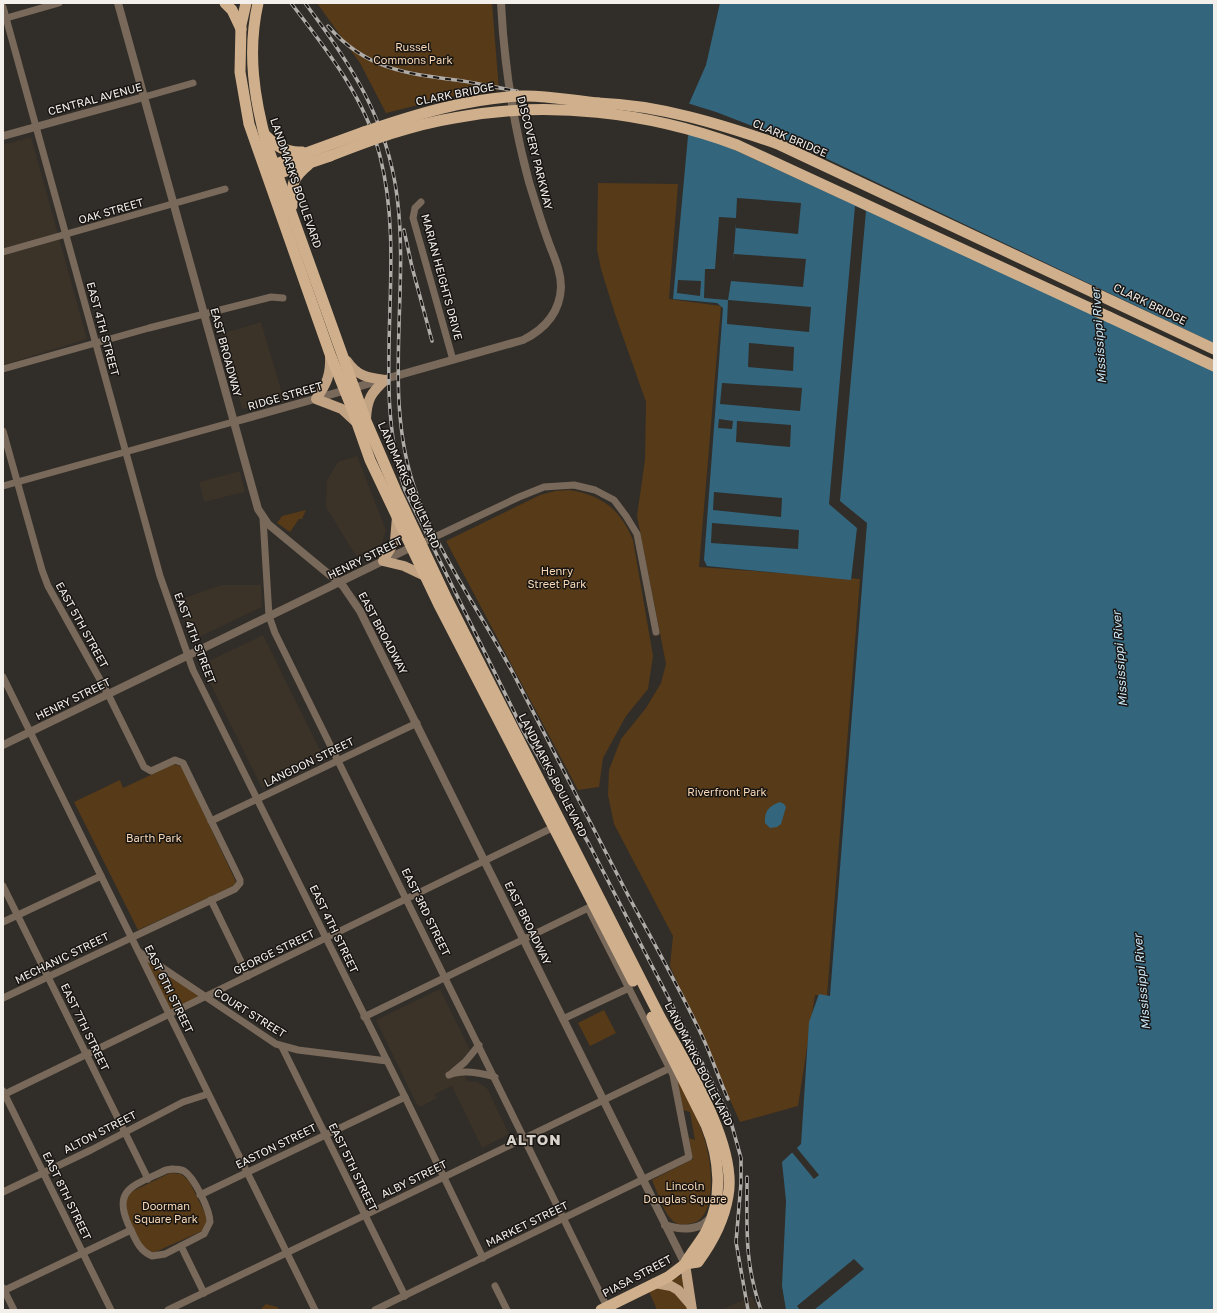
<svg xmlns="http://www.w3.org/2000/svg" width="1217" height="1313" viewBox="0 0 1217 1313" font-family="'Golos Text',sans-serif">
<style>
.built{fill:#3b3228}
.green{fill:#573a17}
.water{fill:#33657c}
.pier{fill:#312d28}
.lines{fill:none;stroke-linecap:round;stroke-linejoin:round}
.minor{stroke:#78695a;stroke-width:7}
.tertiary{stroke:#78695a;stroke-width:8}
.primary{stroke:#c2a484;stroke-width:10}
.trunk{stroke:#d0b08c;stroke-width:11}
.rail-casing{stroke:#b0aca8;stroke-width:3.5}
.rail{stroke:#181513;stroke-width:2;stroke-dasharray:6;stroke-linecap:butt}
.trunk-bridge{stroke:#d0b08c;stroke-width:11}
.labels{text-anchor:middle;stroke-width:3;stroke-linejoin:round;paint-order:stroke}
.park-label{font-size:11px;fill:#f8d8b6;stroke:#181513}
.street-label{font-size:11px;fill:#f3f0ec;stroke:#181513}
.water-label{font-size:12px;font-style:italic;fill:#c9e7f7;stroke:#181513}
.district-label{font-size:15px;font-weight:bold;letter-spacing:1px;fill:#d9d3cc;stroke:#181513}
</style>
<rect width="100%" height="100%" fill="#312d28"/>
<!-- built -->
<g class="built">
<polygon points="31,137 87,339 3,365 3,145"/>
<polygon points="261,322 284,400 242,409 221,334"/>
<polygon points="357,456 386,530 382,544 356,556 326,507 327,480 338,462"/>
<polygon points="240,471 245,492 204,502 199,482"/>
<polygon points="221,585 261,585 262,607 193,640 179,600"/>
<polygon points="263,635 324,758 262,788 201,665"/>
<polygon points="440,989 470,1050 459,1063 467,1081 477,1082 487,1088 509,1134 482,1148 452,1086 435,1094 437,1098 420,1107 416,1103 376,1020"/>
<polygon points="752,1296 758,1310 721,1310"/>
</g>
<!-- green -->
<g class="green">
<polygon points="317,3 492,3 499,90 450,97 386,113 360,63"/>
<polygon points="598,183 678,184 669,299 721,306 699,567 860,579 827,996 815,995 798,1106 740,1122 670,966 673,936 614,824 608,795 609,770 621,739 646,708 661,683 666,664 637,516 645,460 646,402 615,314 601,269 597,249"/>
<path d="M569 490C602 495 620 509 633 540L653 656 648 689 626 716 603 758 599 787 578 790 446 541 540 495 555 491Z"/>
<polygon points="306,510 302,519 299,519 290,532 277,523 282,516"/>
<polygon points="174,764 182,767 236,882 233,886 138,930 74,802 120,780 123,788"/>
<polygon points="141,956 200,997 170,1012"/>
<polygon points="604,1010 616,1033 590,1046 578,1023"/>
<path d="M677 1077C691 1105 707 1134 710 1166 712 1184 713 1224 687 1224 681 1225 678 1225 673 1221 663 1212 658 1193 652 1180L693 1159 689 1138 695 1140 690 1112 683 1110Z"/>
<polygon points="170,1173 181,1174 189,1181 206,1215 207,1221 202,1231 153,1253 142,1246 124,1209 125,1199 131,1192"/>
<polygon points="685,1275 689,1310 657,1310 648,1289 670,1278"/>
<polygon points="266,1304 277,1307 280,1310 260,1310"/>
</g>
<!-- water -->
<g class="water">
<polygon points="720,3 1214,3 1214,1310 786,1310 782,1286 786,1201 782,1162 801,1144 809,1022 819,994 830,996 867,523 840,501 866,211 855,206 829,504 857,528 851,580 707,566 704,560 723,308 717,303 673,299 688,136 698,114 688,106 706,65"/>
<path d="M780 802 784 804 786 807 781 824 777 827 770 828 765 823C764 811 769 806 780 802Z"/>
</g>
<!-- pier -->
<g class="pier">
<polygon points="687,103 716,112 781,137 1214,343 1214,370 689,129 695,114 686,107"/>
<polygon points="737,198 801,203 798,234 736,228 736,223 733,263 734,254 806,259 803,287 731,281 728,300 811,307 809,332 727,324 728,300 704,298 705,269 715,269 719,217 736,218"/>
<polygon points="678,280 701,281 700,296 677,293"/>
<polygon points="749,343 794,347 793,371 748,367"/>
<polygon points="722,383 802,388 800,411 720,404"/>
<polygon points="719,419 733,421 732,429 718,428"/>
<polygon points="737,421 791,425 790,447 736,442"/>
<polygon points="714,492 782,498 781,517 713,510"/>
<polygon points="712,523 799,530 798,549 711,543"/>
<polygon points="796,1147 819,1175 814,1179 791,1151"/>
<polygon points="854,1259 864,1269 814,1310 800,1310 797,1306"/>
</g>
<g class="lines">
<!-- minor -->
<g class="minor">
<polyline points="3,7 160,576 193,670 405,1097 483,1258"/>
<polyline points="3,19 59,3"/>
<polyline points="144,97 193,83"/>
<polyline points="421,202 415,208 413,218 453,360"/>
<polyline points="3,252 225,189"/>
<polyline points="3,369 149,328 271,297 283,298"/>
<polyline points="3,431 42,570 48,586 108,694 144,767 151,771 175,760 183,763 240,880 240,883 235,889 3,998"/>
<polyline points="3,486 233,422"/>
<polyline points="263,518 269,616 275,633 608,1309"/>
<polyline points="420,544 519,497 544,487 574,485 595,490 614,500 626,516 637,534 656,632"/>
<polyline points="3,677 315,1310"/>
<polyline points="211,821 417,723"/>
<polyline points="3,886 148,1179"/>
<polyline points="211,900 248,976"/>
<polyline points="3,922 101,876"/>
<polyline points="139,952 276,1044 298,1050 387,1061"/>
<polyline points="364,1017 588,908 673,1075 689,1157 375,1310"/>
<polyline points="563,1019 629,988"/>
<polyline points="282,1047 405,1296"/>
<polyline points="452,1073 465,1062 479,1045"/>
<path d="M449 1075C463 1069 481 1073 495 1077"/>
<polyline points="3,1091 111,1310"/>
<polyline points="3,1095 554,827"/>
<path d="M172 1169C176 1169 180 1169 184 1171 194 1177 210 1210 210 1222L204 1234 165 1254 152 1256C140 1251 136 1241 131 1230 110 1189 133 1186 166 1170Z"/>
<polyline points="3,1192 91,1150 183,1102 208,1094"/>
<polyline points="200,1195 405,1097"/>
<polyline points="181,1246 204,1293"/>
<polyline points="495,1286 507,1310"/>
<polyline points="3,1288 14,1310"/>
<polyline points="3,1291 131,1230"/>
<polyline points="168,1310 670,1068"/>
</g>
<!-- tertiary -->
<g class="tertiary">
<polyline points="118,3 258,509 268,524 343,586 360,611 685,1264"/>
<polyline points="3,136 144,97"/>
<path d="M233 422 523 340C545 329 560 312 561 287 561 272 555 259 550 246 542 225 536 204 529 182 513 123 504 64 501 3"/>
<polyline points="3,745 416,545"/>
<path d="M665 1225C680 1230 702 1232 712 1215"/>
</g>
<!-- primary -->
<g class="primary">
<path d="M330 355C331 374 327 384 316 399L342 409 357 423"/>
<path d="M347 361C357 376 368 378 385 380"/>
<path d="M366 419C367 399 371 393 385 380"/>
<polyline points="397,517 395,541 383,561 404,566 425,576"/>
<polyline points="685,1264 692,1310"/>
<polyline points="655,1283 671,1286 678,1290 691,1305"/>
</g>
<!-- trunk -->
<g class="trunk">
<polyline points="225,3 232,10 241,29"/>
<polyline points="246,3 241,25 240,72 249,124 330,354 351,406 370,460 438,603 633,981"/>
<path d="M258 3C247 52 254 98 267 145L366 421 396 491 447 599 660 1017C685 1062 738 1145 728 1196 724 1221 712 1243 698 1262L685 1264 668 1277 601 1310"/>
<path d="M598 103C659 105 720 124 778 144L1214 349"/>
<path d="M265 135C276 146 286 153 302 152"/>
<polyline points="268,167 364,132"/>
<polyline points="271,176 330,156"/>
<path d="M292 206C292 185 291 179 308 165"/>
<polyline points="1109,317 1214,366"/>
<path d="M652 1017 706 1125C720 1159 723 1197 707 1230 701 1242 691 1252 685 1264"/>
</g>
<!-- rail casing -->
<g class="rail-casing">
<g id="rail">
<path d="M291 3C327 50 365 98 380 156 408 266 369 383 405 490L523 730 589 844 729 1115 741 1158V1183L736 1242 748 1310"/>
<path d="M305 3C351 64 387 119 397 196 410 295 381 399 417 495 440 557 483 616 514 675 553 749 591 825 630 899 655 945 681 991 703 1038 712 1058 719 1079 728 1099"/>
<path d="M328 26C366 70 408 74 463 81 481 84 499 88 517 91"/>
<polyline points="404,230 412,267 432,341"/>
<path d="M747 1177C747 1226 744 1262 761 1310"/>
</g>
</g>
<!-- rail -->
<use href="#rail" class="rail"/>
<!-- trunk-bridge -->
<g class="trunk-bridge">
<path d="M364 132C414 115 468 98 522 96 547 95 573 101 598 103"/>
<path d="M330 156C371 140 411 125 454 118 548 100 648 112 737 145L1109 317"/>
</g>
</g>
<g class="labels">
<!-- park labels -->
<g class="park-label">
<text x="413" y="51">Russel<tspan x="413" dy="13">Commons Park</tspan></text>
<text x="557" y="575">Henry<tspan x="557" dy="13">Street Park</tspan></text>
<text x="727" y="796">Riverfront Park</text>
<text x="154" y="842">Barth Park</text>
<text x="685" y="1190">Lincoln<tspan x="685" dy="13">Douglas Square</tspan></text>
<text x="166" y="1210">Doorman<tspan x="166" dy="13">Square Park</tspan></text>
</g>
<!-- street labels -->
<g class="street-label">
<text transform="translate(455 94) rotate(-11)" y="4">CLARK BRIDGE</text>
<text transform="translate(95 99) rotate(-15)" y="4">CENTRAL AVENUE</text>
<text transform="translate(790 138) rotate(23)" y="4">CLARK BRIDGE</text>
<text transform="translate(535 153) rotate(76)" y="4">DISCOVERY PARKWAY</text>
<text transform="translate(296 183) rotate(71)" y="4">LANDMARKS BOULEVARD</text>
<text transform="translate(111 211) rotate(-16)" y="4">OAK STREET</text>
<text transform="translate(442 277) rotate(75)" y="4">MARIAN HEIGHTS DRIVE</text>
<text transform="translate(1150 304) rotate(26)" y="4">CLARK BRIDGE</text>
<text transform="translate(103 329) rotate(75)" y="4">EAST 4TH STREET</text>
<text transform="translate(226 352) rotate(75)" y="4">EAST BROADWAY</text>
<text transform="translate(285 396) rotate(-16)" y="4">RIDGE STREET</text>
<text transform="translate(409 485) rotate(66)" y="4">LANDMARKS BOULEVARD</text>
<text transform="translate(365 558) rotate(-26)" y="4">HENRY STREET</text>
<text transform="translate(82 625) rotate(61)" y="4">EAST 5TH STREET</text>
<text transform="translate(383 633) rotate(62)" y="4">EAST BROADWAY</text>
<text transform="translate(195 638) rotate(69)" y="4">EAST 4TH STREET</text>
<text transform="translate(73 699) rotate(-26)" y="4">HENRY STREET</text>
<text transform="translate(309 762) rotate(-26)" y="4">LANGDON STREET</text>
<text transform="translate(553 775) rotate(63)" y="4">LANDMARKS BOULEVARD</text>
<text transform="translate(426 912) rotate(64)" y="4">EAST 3RD STREET</text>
<text transform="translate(528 923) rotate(64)" y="4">EAST BROADWAY</text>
<text transform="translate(334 929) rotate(64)" y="4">EAST 4TH STREET</text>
<text transform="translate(274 952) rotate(-26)" y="4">GEORGE STREET</text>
<text transform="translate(62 958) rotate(-26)" y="4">MECHANIC STREET</text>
<text transform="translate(169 989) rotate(64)" y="4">EAST 6TH STREET</text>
<text transform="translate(250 1013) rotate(32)" y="4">COURT STREET</text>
<text transform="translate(85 1027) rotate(64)" y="4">EAST 7TH STREET</text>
<text transform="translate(699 1064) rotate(63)" y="4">LANDMARKS BOULEVARD</text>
<text transform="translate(100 1132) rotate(-27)" y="4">ALTON STREET</text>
<text transform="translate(276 1146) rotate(-26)" y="4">EASTON STREET</text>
<text transform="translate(353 1167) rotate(64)" y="4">EAST 5TH STREET</text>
<text transform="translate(414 1179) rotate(-26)" y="4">ALBY STREET</text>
<text transform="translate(67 1196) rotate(64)" y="4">EAST 8TH STREET</text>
<text transform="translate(527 1224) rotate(-26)" y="4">MARKET STREET</text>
<text transform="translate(637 1276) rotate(-28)" y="4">PIASA STREET</text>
</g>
<!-- water labels -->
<g class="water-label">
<text transform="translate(1099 336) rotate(-94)" y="4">Mississippi River</text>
<text transform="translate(1120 659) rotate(-94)" y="4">Mississippi River</text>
<text transform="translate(1142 982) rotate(-95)" y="4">Mississippi River</text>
</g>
<!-- district labels -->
<g class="district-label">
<text x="534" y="1145">ALTON</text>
</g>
</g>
<!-- border -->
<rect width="1217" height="1313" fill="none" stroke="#f3f0ec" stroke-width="8"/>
</svg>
